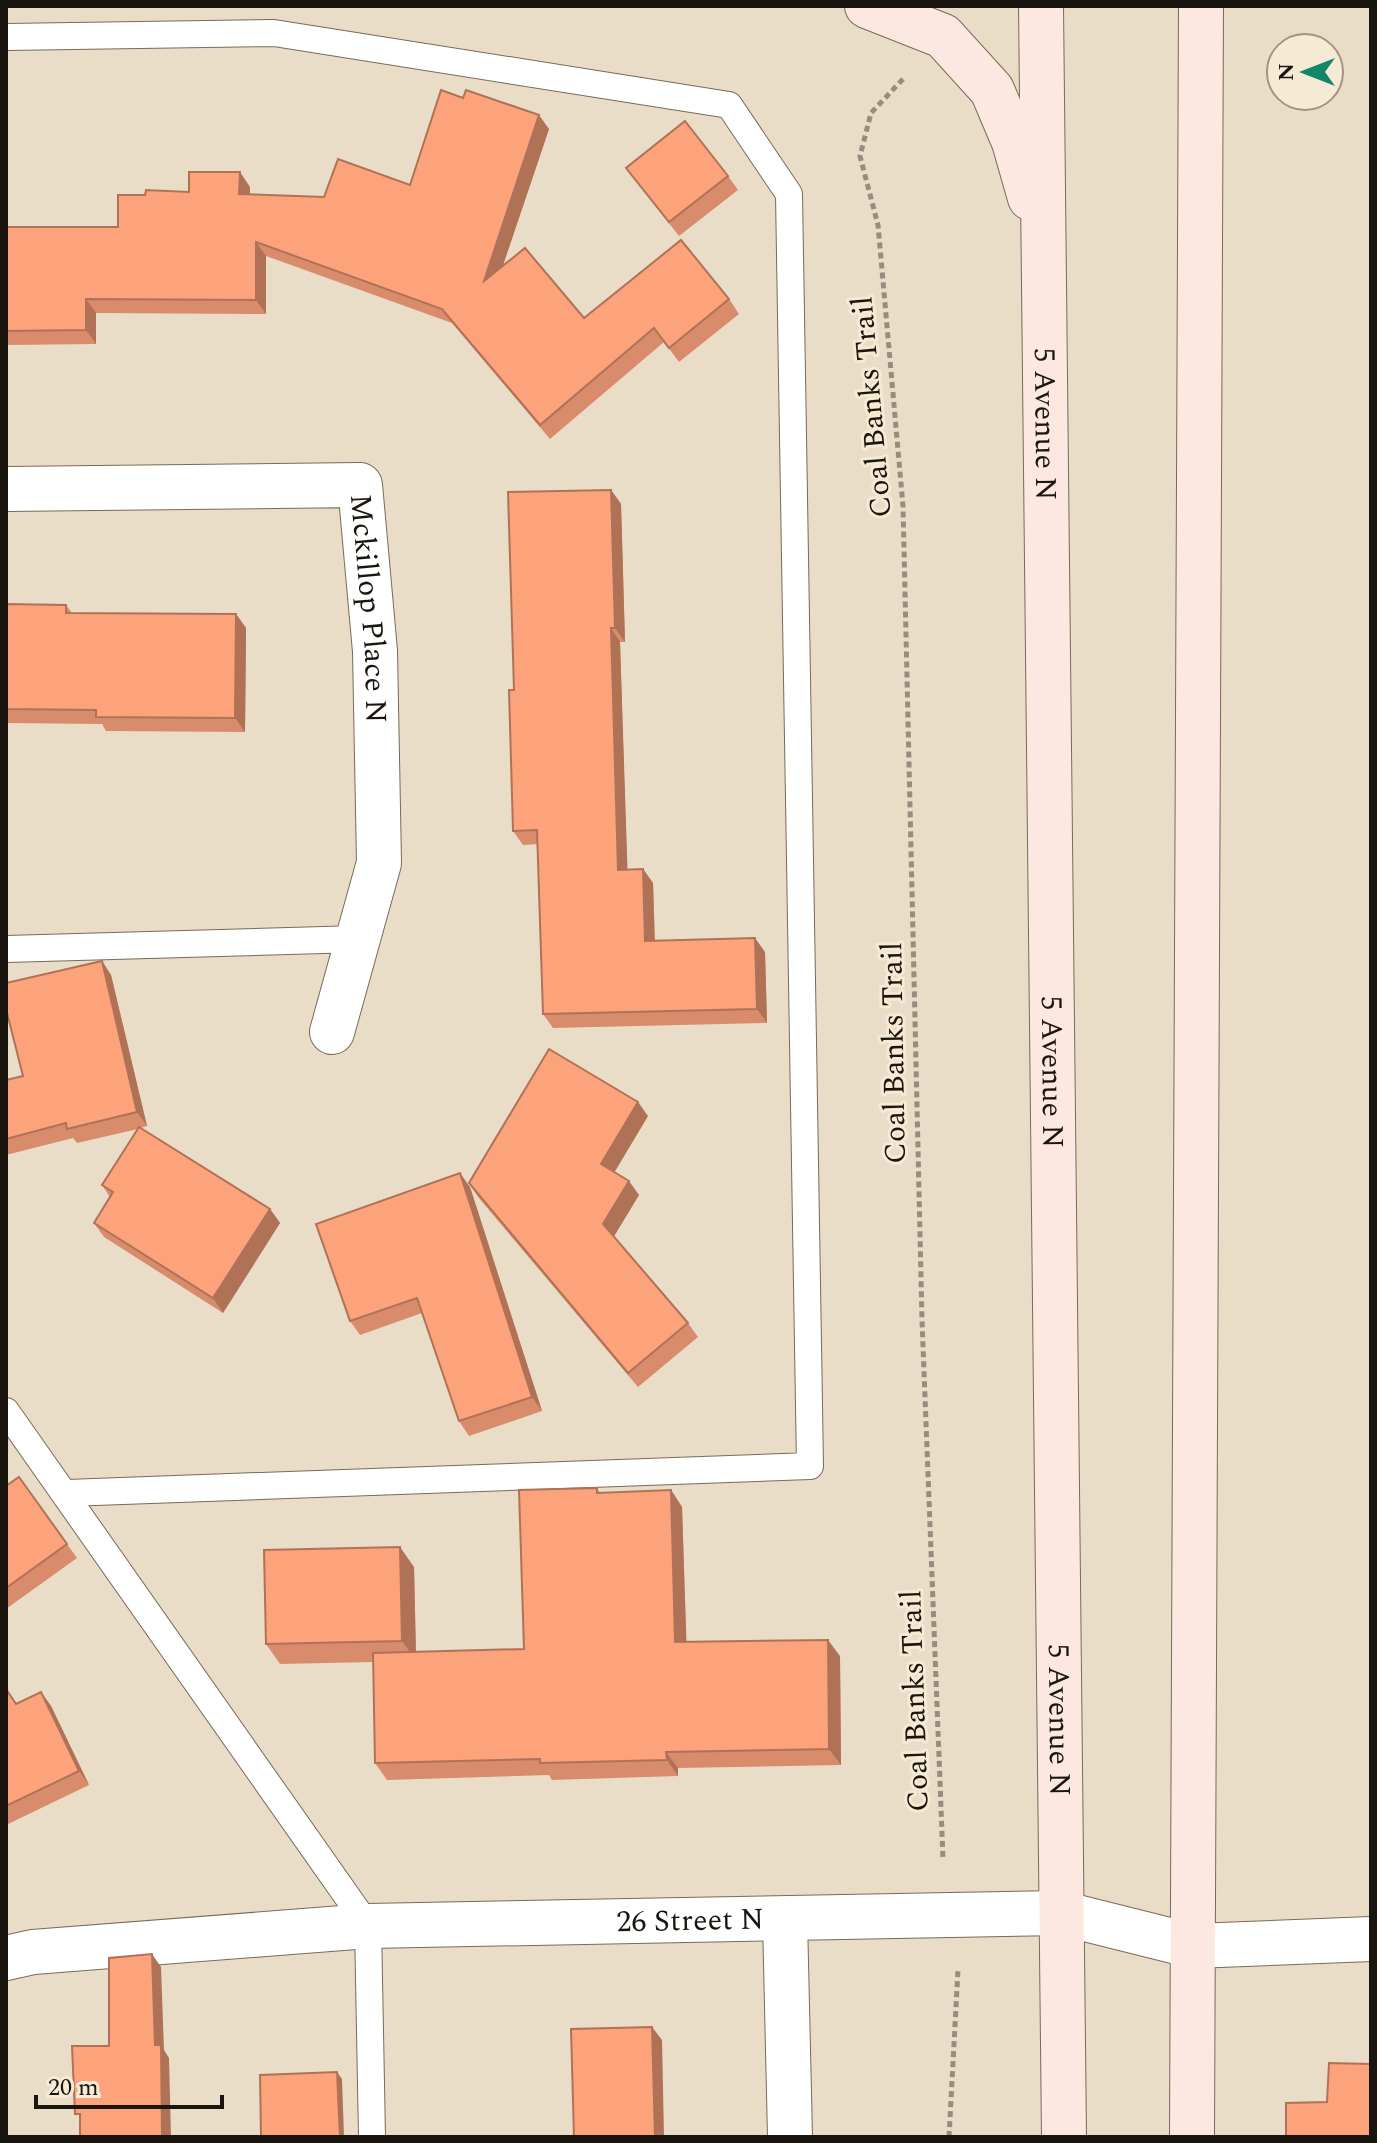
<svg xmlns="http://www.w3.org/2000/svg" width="1377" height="2143" viewBox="0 0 1377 2143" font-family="Spectral,serif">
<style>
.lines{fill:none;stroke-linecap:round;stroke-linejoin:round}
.service-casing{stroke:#776b59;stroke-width:28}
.minor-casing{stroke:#776b59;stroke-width:46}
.secondary-casing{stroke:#776b59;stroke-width:46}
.path{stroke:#978d7e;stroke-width:5;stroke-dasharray:6 4;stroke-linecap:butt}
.service{stroke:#fff;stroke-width:26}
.minor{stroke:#fff;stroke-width:44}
.secondary{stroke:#fce7e1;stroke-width:44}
.wall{fill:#d98c6b}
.shaded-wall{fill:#b07257}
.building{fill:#fca37c;stroke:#b07257;stroke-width:2}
.labels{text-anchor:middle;stroke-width:6;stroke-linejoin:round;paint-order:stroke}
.street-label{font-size:30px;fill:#1a160f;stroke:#f7ead5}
</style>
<rect width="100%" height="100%" fill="#eaddc8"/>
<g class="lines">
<!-- service casing -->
<g class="service-casing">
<g id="service">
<polyline points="6,37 274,33 729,105 789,194 810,1466 67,1493"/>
<polyline points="6,949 358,939"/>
<polyline points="6,1411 368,1926 372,2137"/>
</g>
</g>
<!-- minor casing -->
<g class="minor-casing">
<g id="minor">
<path id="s1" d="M6 489 360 485 375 651 379 863 332 1032"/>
<polyline points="785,1919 790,2137"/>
<path id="s2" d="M6 1958 33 1952 368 1926 1061 1913 1193 1946 1371 1939"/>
</g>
</g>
<!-- secondary casing -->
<g class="secondary-casing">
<g id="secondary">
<polyline points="867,6 943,36 992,90 1014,142 1030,198"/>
<path id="s3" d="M1041 6 1064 2137"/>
<polyline points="1192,2137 1201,6"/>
</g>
</g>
<!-- path -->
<g class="path">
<polyline points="903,79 871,113 860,156 878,225 903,506 922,1320 943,1859"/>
<polyline points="949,2137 958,1970"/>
</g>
<!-- service -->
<use href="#service" class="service"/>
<!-- minor -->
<use href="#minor" class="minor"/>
<!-- secondary -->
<use href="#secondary" class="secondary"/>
</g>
<!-- wall -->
<g class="wall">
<polygon points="549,129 503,265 584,318 729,299 739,314 679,362 664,342 550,439 452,323 266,256 266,314 96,313 96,344 6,345 6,227 118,227 145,195 250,187 250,194 324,197 410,185"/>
<polygon points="626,168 728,176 738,190 679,236"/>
<polygon points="611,490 621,504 625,642 620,642 627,869 643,869 653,883 655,941 765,952 767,1023 553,1028 543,1014 538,844 523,845 513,831 514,690"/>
<polygon points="6,604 66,605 72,613 236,614 246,628 245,732 106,731 102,724 6,723"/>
<polygon points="102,961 111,975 147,1126 141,1128 270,1209 280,1223 223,1313 104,1237 94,1223 110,1197 102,1185 138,1129 77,1143 73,1138 6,1155 6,1080 23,1076"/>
<polygon points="648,1116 614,1172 639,1195 614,1236 688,1323 698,1337 638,1387 478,1197 469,1183"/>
<polygon points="470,1187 542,1411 469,1436 459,1421 422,1313 360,1335 350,1321"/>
<polygon points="19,1477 77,1558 6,1609 6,1486"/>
<polygon points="597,1488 600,1493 671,1490 682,1507 686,1642 840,1656 841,1765 678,1768 678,1776 552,1780 549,1775 387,1780 375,1763 373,1662 280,1664 266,1644 414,1567 416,1652 524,1649"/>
<polygon points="6,1689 17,1704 41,1692 51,1706 89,1785 6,1825"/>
</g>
<!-- shaded-wall -->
<g class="shaded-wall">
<polygon points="539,115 549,129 493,295 484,281"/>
<polygon points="240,172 250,187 249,208 239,194"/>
<polygon points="256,242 266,256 266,314 256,300"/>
<polygon points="86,299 96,313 96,344 86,330"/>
<polygon points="611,490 621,504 625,642 615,628"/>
<polygon points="236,614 246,628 245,732 235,718"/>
<polygon points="611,628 620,642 628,884 618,870"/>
<polygon points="643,869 653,883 655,955 645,941"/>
<polygon points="755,938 765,952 767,1023 757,1009"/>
<polygon points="102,961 111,975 147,1126 137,1112"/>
<polygon points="638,1102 648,1116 611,1178 601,1164"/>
<polygon points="460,1173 470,1187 542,1411 532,1397"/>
<polygon points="629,1181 639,1195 613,1238 603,1224"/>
<polygon points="270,1209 280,1223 223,1313 213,1298"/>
<polygon points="671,1490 682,1507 687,1658 675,1642"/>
<polygon points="400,1547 414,1567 416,1660 402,1641"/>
<polygon points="828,1640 840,1656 841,1765 829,1749"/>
<polygon points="41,1692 51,1706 89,1785 79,1771"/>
<polygon points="666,1752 678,1768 678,1776 667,1760"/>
<polygon points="152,1954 161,1967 164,2050 169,2058 171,2137 162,2137 155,2045"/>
<polygon points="652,2027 662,2040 664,2137 655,2137"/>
<polygon points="337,2072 342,2079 344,2137 340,2137"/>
</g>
<!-- building -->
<g class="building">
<polygon points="441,90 463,98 466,90 539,115 484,281 525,248 584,318 681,240 729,299 669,348 654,328 540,425 442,309 256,242 256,300 86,299 86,330 6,331 6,227 118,227 118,195 145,195 146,190 189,192 189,172 240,172 239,194 324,197 338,159 410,185"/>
<polygon points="685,121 728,176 669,222 626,168"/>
<polygon points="611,490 615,628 611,628 618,870 643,869 645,941 755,938 757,1009 543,1014 537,830 513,831 509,690 514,690 508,492"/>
<polygon points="6,604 66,605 66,613 236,614 235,718 96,717 96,710 6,709"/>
<polygon points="102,961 137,1112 67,1129 66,1123 6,1139 6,1080 23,1076 6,1009 6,983"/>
<polygon points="549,1049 638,1102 601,1164 629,1181 603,1224 688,1323 628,1373 469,1183"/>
<polygon points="139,1127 270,1209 213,1298 94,1223 113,1192 102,1185"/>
<polygon points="460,1173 532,1397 459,1421 417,1298 350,1321 316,1224"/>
<polygon points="19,1477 67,1544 6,1588 6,1486"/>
<polygon points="597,1488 597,1493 671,1490 675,1642 828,1640 829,1749 666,1752 667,1760 540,1763 540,1759 375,1763 373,1653 524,1649 519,1490"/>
<polygon points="400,1547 402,1641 266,1644 264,1550"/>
<polygon points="6,1689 16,1704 41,1692 79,1771 6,1806"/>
<polygon points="152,1954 155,2045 161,2045 162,2137 80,2137 80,2114 75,2114 72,2046 109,2046 109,1958"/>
<polygon points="652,2027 655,2137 574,2137 571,2029"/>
<polygon points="1329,2063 1371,2064 1371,2137 1286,2137 1286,2103 1327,2102"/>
<polygon points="337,2072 340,2137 261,2137 260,2075"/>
</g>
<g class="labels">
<!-- street labels -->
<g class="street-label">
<text transform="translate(871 407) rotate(-95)" y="10">Coal Banks Trail</text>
<text dy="10" stroke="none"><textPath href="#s3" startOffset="418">5 Avenue N</textPath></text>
<text dy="10" stroke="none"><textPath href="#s1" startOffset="478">Mckillop Place N</textPath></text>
<text transform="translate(893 1053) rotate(-91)" y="10">Coal Banks Trail</text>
<text dy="10" stroke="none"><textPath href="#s3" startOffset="1066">5 Avenue N</textPath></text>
<text transform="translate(914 1701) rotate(-92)" y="10">Coal Banks Trail</text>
<text dy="10" stroke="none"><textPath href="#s3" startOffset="1714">5 Avenue N</textPath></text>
<text dy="10" stroke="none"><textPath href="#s2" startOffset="686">26 Street N</textPath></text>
</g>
</g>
<!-- border -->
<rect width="1377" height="2143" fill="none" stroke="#1a160f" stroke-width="16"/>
<!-- north arrow -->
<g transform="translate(1305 72) rotate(270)"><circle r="38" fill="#f7ead5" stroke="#9f9586" stroke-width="2"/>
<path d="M0-6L14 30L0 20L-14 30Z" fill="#118767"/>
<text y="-12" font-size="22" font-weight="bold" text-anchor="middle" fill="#1a160f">N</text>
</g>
<!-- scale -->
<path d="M36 2095v12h186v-12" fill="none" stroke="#1a160f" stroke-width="4"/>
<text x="48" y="2095" font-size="24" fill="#1a160f" stroke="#f7ead5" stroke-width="6" paint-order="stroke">20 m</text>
</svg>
